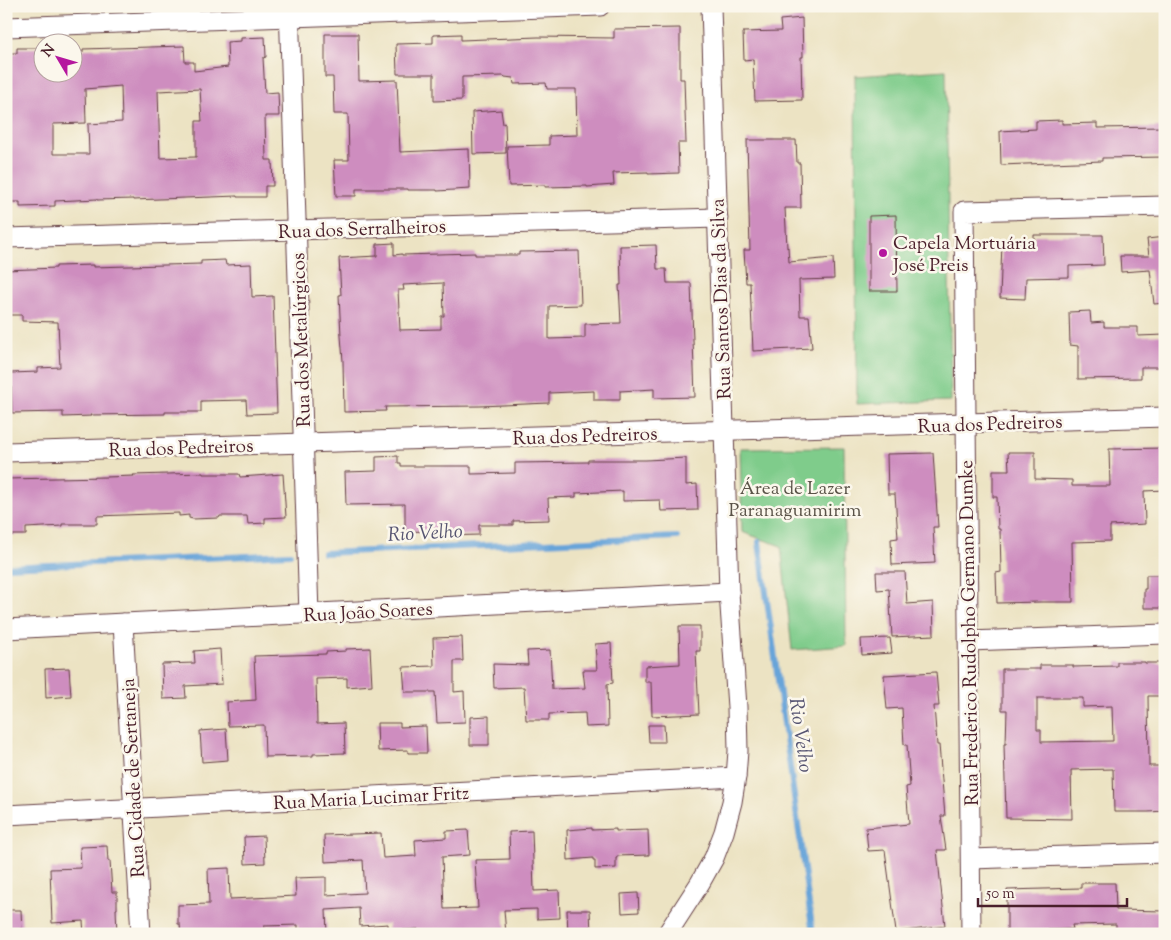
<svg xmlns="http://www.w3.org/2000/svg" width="1171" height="940" viewBox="0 0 1171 940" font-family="'Sorts Mill Goudy',serif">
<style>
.green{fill:#7fcc8b;stroke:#64765b}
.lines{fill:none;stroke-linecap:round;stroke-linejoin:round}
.stream{stroke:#68a4d9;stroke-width:6}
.building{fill:#ce8dbf;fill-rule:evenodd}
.street-casing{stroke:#623c42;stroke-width:21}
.street{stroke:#fff;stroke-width:19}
.poi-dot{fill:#b5179e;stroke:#fbf7ec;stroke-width:2}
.labels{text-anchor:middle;stroke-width:5;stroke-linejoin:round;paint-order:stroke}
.street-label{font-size:19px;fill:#4a1f2b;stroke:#fbf7ec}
.poi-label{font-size:19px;fill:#4a1f2b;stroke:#fbf7ec;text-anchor:start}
.park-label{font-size:19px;fill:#5a5348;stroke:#fbf7ec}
.water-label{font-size:20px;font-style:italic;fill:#565471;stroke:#fbf7ec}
</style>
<rect width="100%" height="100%" fill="#fbf7ec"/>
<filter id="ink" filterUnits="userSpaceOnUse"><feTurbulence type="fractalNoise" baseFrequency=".02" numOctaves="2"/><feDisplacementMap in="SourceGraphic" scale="10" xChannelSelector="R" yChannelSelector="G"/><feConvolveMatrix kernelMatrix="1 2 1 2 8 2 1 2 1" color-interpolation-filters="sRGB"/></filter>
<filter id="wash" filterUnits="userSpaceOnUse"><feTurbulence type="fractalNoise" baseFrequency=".0096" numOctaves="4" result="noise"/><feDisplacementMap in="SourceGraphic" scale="20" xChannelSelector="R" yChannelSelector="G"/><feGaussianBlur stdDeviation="1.12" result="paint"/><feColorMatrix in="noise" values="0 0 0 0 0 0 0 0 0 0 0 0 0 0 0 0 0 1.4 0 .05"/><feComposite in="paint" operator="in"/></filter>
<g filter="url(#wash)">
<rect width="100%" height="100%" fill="#ece3c3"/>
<!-- green -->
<g class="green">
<polygon points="946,70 951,401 857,404 855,76"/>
<polygon points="844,447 846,646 792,650 781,546 742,532 740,448"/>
</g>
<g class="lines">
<!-- stream -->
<g class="stream">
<polyline points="759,542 813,934"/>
<polyline points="324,553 677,537"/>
<polyline points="6,567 290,554"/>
</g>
</g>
<g id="blocks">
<!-- building -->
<g class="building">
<polygon points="802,18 803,57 801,57 802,100 755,101 753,59 744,60 743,32 781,31 780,20"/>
<polygon points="680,28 680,79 684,79 686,143 678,143 679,173 648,174 648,172 613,173 614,185 587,187 587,186 545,187 545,185 509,186 507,146 549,145 549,136 577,135 576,89 547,89 546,83 514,84 513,78 505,77 504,76 462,77 462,100 434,101 434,74 397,74 396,44 433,43 433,35 461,34 461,40 538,37 614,38 614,29"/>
<polygon points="325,34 358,34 359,81 397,80 400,152 469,149 470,189 437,191 437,190 408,190 408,189 356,189 356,196 336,196 334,160 349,160 348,114 334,114 333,77 325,77"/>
<path d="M265 37 266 57 263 58 265 93 278 92 279 116H265L266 160H272L273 186H265V197H237V196L133 200V199L97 200V199L55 201V206L20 207V202H6V53H17V48H42V72H72V53L83 52V49L184 46 185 62H194V71L228 67 227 42 241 41V38ZM121 86 122 122 88 124 89 154H53V124L86 123 85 89ZM200 89 202 121H196V157L160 158 158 91Z"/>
<polygon points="501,110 503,124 505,123 506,153 473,154 472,112"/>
<polygon points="1062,120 1062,124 1097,123 1097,128 1165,127 1165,157 1102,158 1102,161 1001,165 1000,131 1036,129 1036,121"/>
<polygon points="747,140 796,140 797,163 800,163 801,208 785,208 787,248 788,247 789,262 833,258 834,279 799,280 800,316 809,316 812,348 753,351 750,283 746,283 744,250 750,250"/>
<polygon points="896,215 897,291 869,291 869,216"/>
<polygon points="1034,235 1103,235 1104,265 1069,266 1069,277 1026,278 1025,299 1000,298 1002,242 1034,242"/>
<polygon points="1165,237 1165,303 1154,304 1150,270 1121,272 1120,256 1149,256 1147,239"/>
<path d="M394 243V255L402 254V255L475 253V255H519V252L579 251 581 305 549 306V339L585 338V324L621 323 619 285H621L620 246 656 245 657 269H666L667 283H691L695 397 654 398V389L620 391V400H594V391L549 393V403L480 406 385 407 386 411 344 412 343 361 341 336 339 295H341L339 258 377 256V244ZM443 283 444 316H441V329L400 330 398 290H404L403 285Z"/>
<polygon points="225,260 226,265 251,264 252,297 273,296 277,413 247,414 246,400 201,401 201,412 165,412 165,414 90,415 91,416 63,417 63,412 12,413 11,373 38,372 38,368 60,367 58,322 22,321 22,315 6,315 6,270 56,268 56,266 93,265 93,267 201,264 201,261"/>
<polygon points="1090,311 1091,323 1104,322 1104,327 1138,327 1138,336 1165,335 1165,367 1141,367 1141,378 1078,379 1078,346 1070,345 1069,312"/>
<polygon points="1165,448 1165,490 1144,491 1145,524 1110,526 1110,541 1072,542 1073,602 1040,602 997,603 996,573 1001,572 1000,529 998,529 997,497 993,497 993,470 1009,470 1008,452 1035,452 1035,479 1072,480 1072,486 1110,486 1109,449"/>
<polygon points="933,453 938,527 933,527 935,563 892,565 891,539 898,538 895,494 888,494 887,454"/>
<polygon points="398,456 398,463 401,463 401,466 471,466 471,474 515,473 515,463 588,462 588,460 646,460 686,458 686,485 697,484 698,510 661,511 660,500 623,501 623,491 576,493 576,497 548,498 549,520 513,521 513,525 479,525 479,535 443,536 443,532 405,531 405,504 346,505 345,472 376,471 376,457"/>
<polygon points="203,473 203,474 239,474 240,477 283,474 286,517 265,518 265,523 248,524 247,516 220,516 219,518 193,519 189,518 189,515 179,516 179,513 97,516 97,524 62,524 62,526 26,528 26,535 6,535 6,479 106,477 134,476 133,475"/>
<polygon points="876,572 905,572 907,604 933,602 934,635 892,637 889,589 877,590"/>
<polygon points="1146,575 1165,575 1165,608 1144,608 1144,589 1146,589"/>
<polygon points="679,626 700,626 700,651 696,651 699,714 652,716 651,682 645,682 645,666 680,664"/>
<polygon points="462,637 463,661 454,661 454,692 464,691 465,722 437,723 435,692 405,692 403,667 434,666 433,638"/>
<polygon points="890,638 892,653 862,655 861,639"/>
<polygon points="611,643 613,683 607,684 608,726 586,727 585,713 549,714 549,720 526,720 524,687 494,688 493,664 528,665 527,651 550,650 552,689 585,688 583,670 597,670 595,644"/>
<polygon points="370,648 372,685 347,687 347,678 316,679 317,724 344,723 345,753 313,754 313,756 265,757 264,725 228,726 227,702 256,700 254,656 326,654 326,652 346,651 346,649"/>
<polygon points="220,649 222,684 185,686 186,698 163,699 162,664 195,663 194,651"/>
<path d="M1117 662H1145V663H1165V696H1148L1149 766H1165V811L1148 812H1114L1113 769 1071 770 1072 819 1006 818 1004 744H1006L1007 710H1002V669H1040V665H1073V667L1117 666ZM1037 698H1083V707L1112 706 1113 741 1041 742V730H1037Z"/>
<polygon points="69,668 71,696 46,698 45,669"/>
<polygon points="936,672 939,706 934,706 937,745 939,745 945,816 941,816 946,850 937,850 945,926 896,932 885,850 868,851 866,828 909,824 906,787 910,786 907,745 904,745 902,708 887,709 884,675"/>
<polygon points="489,716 489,745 470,745 470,717"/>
<polygon points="377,723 400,723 400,727 426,726 427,753 408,753 408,750 378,751"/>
<polygon points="648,725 664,725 665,742 649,742"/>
<polygon points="226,729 228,760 202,762 200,731"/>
<polygon points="592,828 592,830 616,829 616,831 648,830 649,855 617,856 617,858 616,858 616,868 595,869 595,860 593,860 593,858 568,860 567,830"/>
<polygon points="468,830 470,855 442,857 444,909 478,908 475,860 510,859 509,832 532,831 534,891 559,890 560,918 537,919 537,909 504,910 506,934 418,934 418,929 388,931 388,924 360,926 359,908 326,910 327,934 298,934 298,925 264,926 265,934 181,934 180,924 178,924 178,905 209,904 208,869 229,868 230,899 296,896 295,878 326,877 326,895 365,893 363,860 325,862 324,835 381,833 383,858 416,856 415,840 446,838 446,831"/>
<polygon points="264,836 265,863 245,864 244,837"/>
<polygon points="107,846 108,861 110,861 112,892 117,892 117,909 116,909 117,934 84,934 83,921 52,923 50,869 81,868 80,847"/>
<polygon points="1081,883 1115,883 1116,910 1165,911 1165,927 1163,927 1163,934 1116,934 1116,924 1072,925 1073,929 1043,930 1043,934 1007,934 1007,890 1081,888"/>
<polygon points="638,893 639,912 622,913 621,894"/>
<polygon points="6,910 21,910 22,934 6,934"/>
<polygon points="567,910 590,910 591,934 568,934"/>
</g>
</g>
</g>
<g filter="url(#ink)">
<use href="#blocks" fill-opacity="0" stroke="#623c42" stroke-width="1"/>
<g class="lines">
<!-- street casing -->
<g class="street-casing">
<g id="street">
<polyline points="289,6 309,614"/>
<polyline points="6,27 600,6"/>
<polyline points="6,238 718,218"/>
<polyline points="6,452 1165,417"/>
<polyline points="123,623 141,934"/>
<polyline points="6,629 729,592"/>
<polyline points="969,641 1165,634"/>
<polyline points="6,815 736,777"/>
<polyline points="971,859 1165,853"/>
<polyline points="667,934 700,883 714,858 724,832 732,802 736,777 738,751 737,707 729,592 711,6"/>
<polyline points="971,934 964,211 1165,206"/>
</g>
</g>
<!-- street -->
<use href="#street" class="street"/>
</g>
</g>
<!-- markers -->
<circle class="poi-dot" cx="883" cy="253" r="5"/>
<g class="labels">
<!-- street labels -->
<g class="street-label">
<text transform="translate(362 228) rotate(-2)" y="7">Rua dos Serralheiros</text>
<text transform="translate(720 299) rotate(-92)" y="7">Rua Santos Dias da Silva</text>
<text transform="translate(300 340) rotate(-92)" y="7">Rua dos Metalúrgicos</text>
<text transform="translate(990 423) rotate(-2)" y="7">Rua dos Pedreiros</text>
<text transform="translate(585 435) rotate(-2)" y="7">Rua dos Pedreiros</text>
<text transform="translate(181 447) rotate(-2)" y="7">Rua dos Pedreiros</text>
<text transform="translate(368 611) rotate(-3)" y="7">Rua João Soares</text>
<text transform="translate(968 633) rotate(-91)" y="7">Rua Frederico Rudolpho Germano Dumke</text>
<text transform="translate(132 778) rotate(-93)" y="7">Rua Cidade de Sertaneja</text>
<text transform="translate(371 797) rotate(-3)" y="7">Rua Maria Lucimar Fritz</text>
</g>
<!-- poi labels -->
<g class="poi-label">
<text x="893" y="249">Capela Mortuária<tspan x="893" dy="22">José Preis</tspan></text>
</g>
<!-- park labels -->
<g class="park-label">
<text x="795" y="494">Área de Lazer<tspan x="795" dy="22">Paranaguamirim</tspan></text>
</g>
<!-- water labels -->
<g class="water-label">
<text transform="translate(425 532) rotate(-3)" y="7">Rio Velho</text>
<text transform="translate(802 735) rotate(82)" y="7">Rio Velho</text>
</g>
</g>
<!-- margin -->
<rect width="1171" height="940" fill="none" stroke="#fbf7ec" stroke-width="25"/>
<!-- north arrow -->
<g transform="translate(58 58) rotate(308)"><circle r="24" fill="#fbf7ec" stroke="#b4a19f"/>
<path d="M0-4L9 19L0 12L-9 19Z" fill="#b5179e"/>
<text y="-8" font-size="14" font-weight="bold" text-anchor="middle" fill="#4a1f2b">N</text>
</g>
<!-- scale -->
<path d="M978 898v8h149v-8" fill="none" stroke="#4a1f2b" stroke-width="2.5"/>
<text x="986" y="898" font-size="15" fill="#4a1f2b" stroke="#fbf7ec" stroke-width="4" paint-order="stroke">50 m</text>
</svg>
